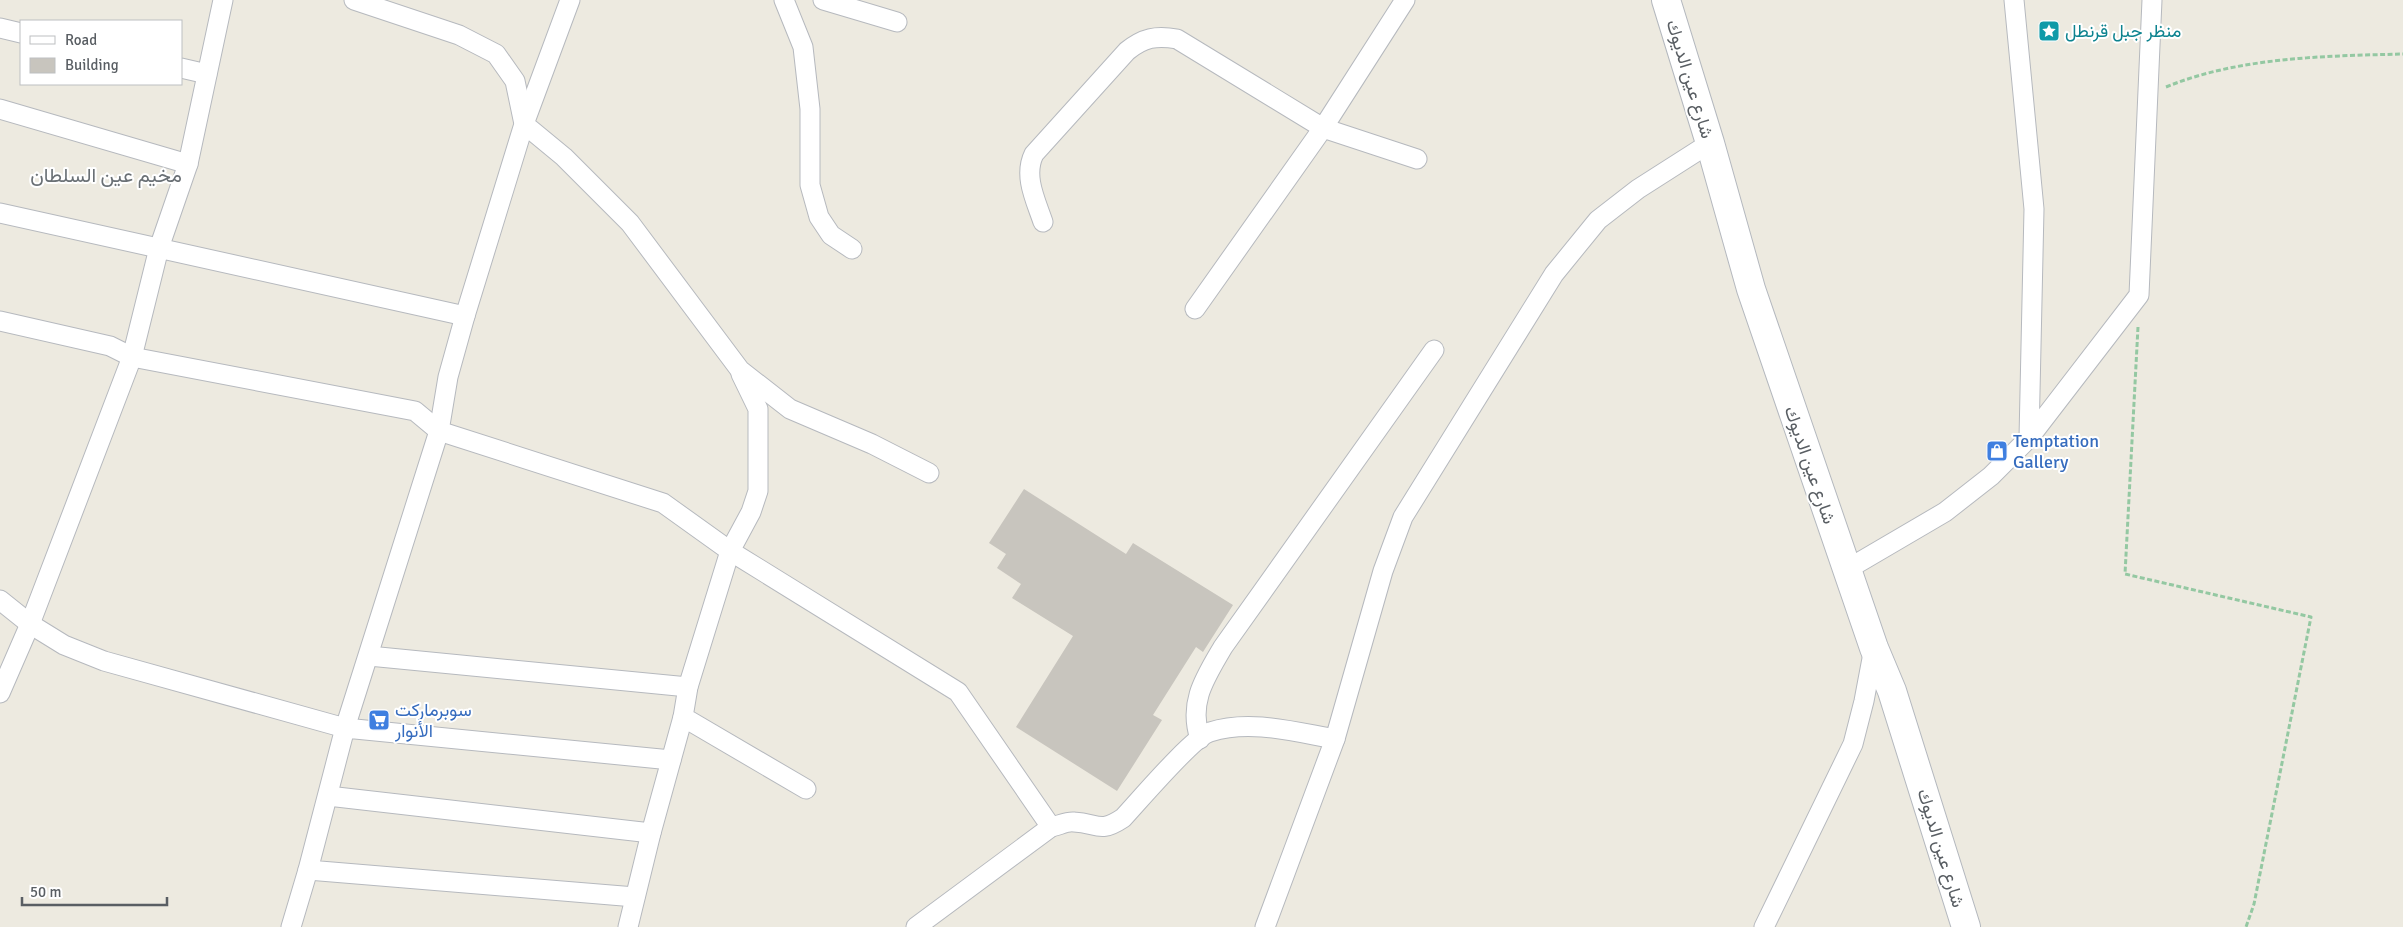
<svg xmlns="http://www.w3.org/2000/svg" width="2403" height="927" viewBox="0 0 2403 927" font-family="Signika,Vazirmatn,sans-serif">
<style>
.building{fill:#c8c5be}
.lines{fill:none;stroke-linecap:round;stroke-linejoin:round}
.minor-casing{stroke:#b6b9be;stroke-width:21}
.secondary-casing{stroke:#b4b8be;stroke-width:30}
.path{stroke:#94c8a2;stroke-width:3;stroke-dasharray:5 2.5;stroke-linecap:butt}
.minor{stroke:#fff;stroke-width:19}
.secondary{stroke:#fff;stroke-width:28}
.labels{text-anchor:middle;stroke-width:4;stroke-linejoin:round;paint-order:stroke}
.culture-label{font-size:18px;fill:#0d838f;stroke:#fff;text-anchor:start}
.street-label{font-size:18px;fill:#595e63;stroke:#fff}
.shop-label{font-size:18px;fill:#366cbe;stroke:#fff;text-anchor:start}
.quarter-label{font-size:20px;fill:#6a7075;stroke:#fff}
</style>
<rect width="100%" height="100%" fill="#edeae0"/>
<!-- building -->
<polygon class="building" points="1024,489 1126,554 1133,543 1233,605 1203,652 1196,647 1153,715 1162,720 1117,791 1016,727 1073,636 1012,598 1021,584 997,568 1006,554 989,543"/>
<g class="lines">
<!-- minor casing -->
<g class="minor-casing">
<g id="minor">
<polyline points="570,0 524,124 564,157 630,223 740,370 790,409 872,444 929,473"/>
<polyline points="784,0 803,47 810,109 810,185 819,217 831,235 852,249"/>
<polyline points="823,0 897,22"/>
<polyline points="2014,0 2034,209 2029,438"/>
<polyline points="0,28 21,33"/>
<polyline points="181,68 207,74"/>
<polyline points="0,109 188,164"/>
<polyline points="0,213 465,316"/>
<path d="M1043 222C1036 201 1023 176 1034 154L1127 51C1143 38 1156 35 1177 39L1323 128 1417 159"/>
<polyline points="1195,309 1323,128 1405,0"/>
<polyline points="0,321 110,346 132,357 415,411 439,431 663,503 730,551 958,692 1051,827"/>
<polyline points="741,374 758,409 758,491 751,512 730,551 688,687 683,717 806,789"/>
<polyline points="1846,570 1945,512 1991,476 2029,438 2139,295 2152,0"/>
<polyline points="0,600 30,624 64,645 104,661 345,728 439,431 448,377 465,316 524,124 515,81 496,54 459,35 354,0"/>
<polyline points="369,656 688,687"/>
<polyline points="0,693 30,624 132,357 159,248 188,164 223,0"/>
<path d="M1200 739C1188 702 1205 678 1223 647L1434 350"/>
<polyline points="328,796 651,833"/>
<polyline points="635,897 308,870 345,728 671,760"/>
<polyline points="291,927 308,870"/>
<polyline points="628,927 651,833 683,717"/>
<path d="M916 927 1051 827C1058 826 1067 821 1074 822 1098 823 1099 834 1123 818 1138 802 1194 736 1210 732 1250 719 1295 732 1335 739L1383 571 1403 517 1554 274 1598 220 1638 189 1710 143"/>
<polyline points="1265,927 1335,739"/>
<polyline points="1764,927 1853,744 1864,701 1874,648"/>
</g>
</g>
<!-- secondary casing -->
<g class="secondary-casing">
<polyline id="secondary" points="1666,0 1710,143 1751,289 1874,648 1892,691 1966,927"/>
</g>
<!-- path -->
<g class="path">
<path d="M2166 87C2239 57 2325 56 2403 54"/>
<polyline points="2138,327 2125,574 2311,617 2254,904 2246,927"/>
</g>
<!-- minor -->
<use href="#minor" class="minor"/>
<!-- secondary -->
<use href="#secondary" class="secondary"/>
</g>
<!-- icons -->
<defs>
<g id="sight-square" transform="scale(1.125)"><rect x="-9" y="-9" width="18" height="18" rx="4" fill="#0f9aa8" stroke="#fff"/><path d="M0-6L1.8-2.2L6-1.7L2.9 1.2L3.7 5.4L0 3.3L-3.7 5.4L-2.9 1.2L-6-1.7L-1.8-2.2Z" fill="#fff"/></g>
<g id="shop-square" transform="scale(1.125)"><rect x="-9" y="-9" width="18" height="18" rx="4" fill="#3f7fe0" stroke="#fff"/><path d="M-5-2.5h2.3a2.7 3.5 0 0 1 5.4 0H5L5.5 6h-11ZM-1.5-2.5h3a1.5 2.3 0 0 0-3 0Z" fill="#fff"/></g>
<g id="supermarket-square" transform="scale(1.125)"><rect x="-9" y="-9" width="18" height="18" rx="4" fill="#3f7fe0" stroke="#fff"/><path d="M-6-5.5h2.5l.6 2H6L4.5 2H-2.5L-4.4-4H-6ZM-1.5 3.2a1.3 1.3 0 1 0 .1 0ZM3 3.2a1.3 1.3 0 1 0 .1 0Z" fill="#fff"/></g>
</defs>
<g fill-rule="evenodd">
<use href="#sight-square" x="2049" y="31"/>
<use href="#shop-square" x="1997" y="451"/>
<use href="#supermarket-square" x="379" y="720"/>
</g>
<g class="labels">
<!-- culture labels -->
<g class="culture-label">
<text x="2065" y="37">منظر جبل قرنطل</text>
</g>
<!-- street labels -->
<g class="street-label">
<text transform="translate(1690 79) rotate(73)" y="6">شارع عين الديوك</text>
<text transform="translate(1810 465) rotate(71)" y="6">شارع عين الديوك</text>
<text transform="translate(1941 848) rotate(73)" y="6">شارع عين الديوك</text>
</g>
<!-- shop labels -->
<g class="shop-label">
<text x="2013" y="447">Temptation<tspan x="2013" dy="21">Gallery</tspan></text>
<text x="395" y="716">سوبرماركت<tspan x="395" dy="21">الأنوار</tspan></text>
</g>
<!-- quarter labels -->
<g class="quarter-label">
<text x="106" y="182">مخيم عين السلطان</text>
</g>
</g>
<!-- legend -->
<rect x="20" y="20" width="162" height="65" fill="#ffffff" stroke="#bdbfc1"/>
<rect x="30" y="36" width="25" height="8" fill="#ffffff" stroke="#bdbfc1"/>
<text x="65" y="45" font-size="15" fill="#595e63">Road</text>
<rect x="30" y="58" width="25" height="15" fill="#c8c5be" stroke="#bdbfc1"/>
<text x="65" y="70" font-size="15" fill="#595e63">Building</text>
<!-- scale -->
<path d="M22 897v8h145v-8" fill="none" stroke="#595e63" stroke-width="2.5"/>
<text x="30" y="897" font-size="15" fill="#595e63" stroke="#ffffff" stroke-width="4" paint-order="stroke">50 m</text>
</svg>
